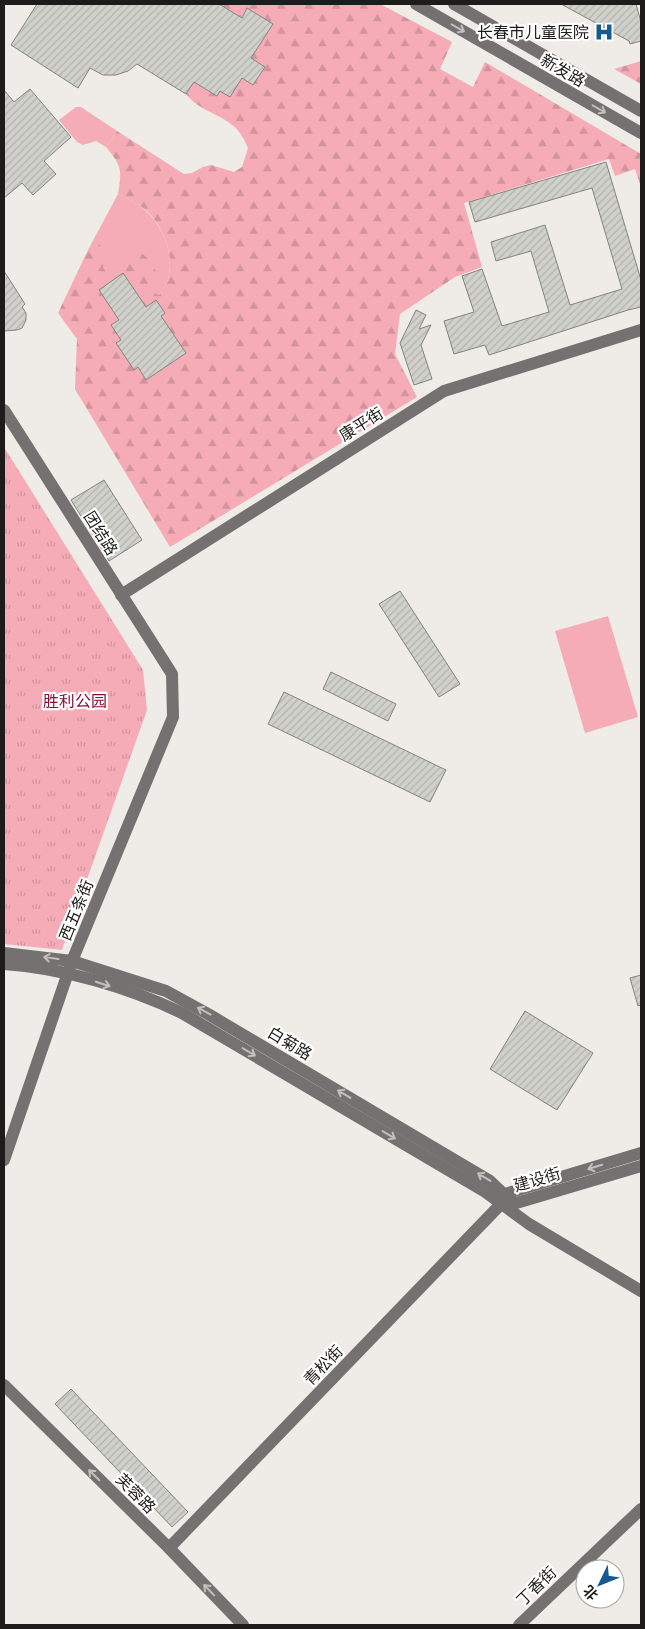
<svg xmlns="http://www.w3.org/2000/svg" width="645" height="1629" viewBox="0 0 645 1629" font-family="Poppins,'Noto Sans SC',sans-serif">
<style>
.green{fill:#f6acb6}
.forest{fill:url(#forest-firs)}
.park{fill:url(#park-tufts)}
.building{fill:url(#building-hatch);stroke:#83847e}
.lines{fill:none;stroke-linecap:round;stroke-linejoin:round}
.secondary{stroke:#757170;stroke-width:12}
.oneway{stroke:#c1bfbf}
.labels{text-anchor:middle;stroke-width:4.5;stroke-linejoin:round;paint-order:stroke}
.poi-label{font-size:16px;fill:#1d1c1a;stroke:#fff;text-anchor:end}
.street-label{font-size:16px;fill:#1d1c1a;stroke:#fff}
.park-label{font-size:16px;fill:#871036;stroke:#fff}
</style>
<defs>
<pattern id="forest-firs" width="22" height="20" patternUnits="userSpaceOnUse" patternTransform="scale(1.25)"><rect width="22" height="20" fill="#f6acb6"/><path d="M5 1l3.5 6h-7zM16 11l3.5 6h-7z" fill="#d2939c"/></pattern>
<pattern id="park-tufts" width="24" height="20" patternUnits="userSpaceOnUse" patternTransform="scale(1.25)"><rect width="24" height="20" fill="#f6acb6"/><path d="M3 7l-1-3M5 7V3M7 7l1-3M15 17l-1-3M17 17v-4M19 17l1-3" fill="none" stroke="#d2939c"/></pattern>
<pattern id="building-hatch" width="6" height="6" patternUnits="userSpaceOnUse" patternTransform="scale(1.25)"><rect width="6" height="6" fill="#d0d1cb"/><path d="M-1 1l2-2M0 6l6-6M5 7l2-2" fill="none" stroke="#b2b3ae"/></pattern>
</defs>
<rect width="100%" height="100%" fill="#efebe6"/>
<!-- green -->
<g class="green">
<polygon points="76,107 81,107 117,131 106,147 96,141 83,145 77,142 59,120"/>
<path d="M118 194C130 200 143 206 151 216 166 233 175 260 167 282 166 287 161 291 159 295L106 273 89 248Z"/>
<polygon points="608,616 638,717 585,733 555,631"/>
</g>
<!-- forest -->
<g class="forest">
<path d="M219 4H380L452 42 440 69 473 87 485 62 641 154V183L640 184 635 169 615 176 609 159 464 203 482 267 455 277 400 314 395 354 417 397 170 547 75 389 77 339 58 313 89 248 98 243 109 255 103 267 106 272 139 251 151 261 157 273 149 290 159 295C161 291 166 286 167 282 175 260 166 233 151 215 143 206 130 200 118 194 122 170 122 166 106 147L117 131 184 174 192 173 203 167 211 165 234 172 242 167 248 148C244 139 240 131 232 125 218 113 198 110 186 94L194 82 217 96 220 91 242 78 253 85 265 67 251 58 272 24 247 9 242 18Z"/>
<polygon points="641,61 641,84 614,69"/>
</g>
<!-- park -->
<polygon class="park" points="4,447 143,670 147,710 62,950 4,944"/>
<!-- building -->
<g class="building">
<polygon points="37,4 219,4 242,18 247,8 273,24 251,58 265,67 253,85 242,78 230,97 220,91 217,96 194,82 186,94 137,64 128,71 116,75 103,75 90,68 78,88 11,45"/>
<polygon points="561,4 636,4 641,22 641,41 630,44 629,41"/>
<polygon points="30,89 71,137 44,161 56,174 33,195 22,183 4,198 4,90 14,102"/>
<polygon points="606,162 641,280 641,307 628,310 489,355 485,345 454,354 444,321 474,312 462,276 482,269 502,326 549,312 531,251 496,261 491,242 545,225 570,305 622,289 592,188 475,222 469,202"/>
<polygon points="4,271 25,304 22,307 26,313 26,320 22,328 17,330 4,331"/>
<polygon points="123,273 146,307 156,300 165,313 161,316 186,353 146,380 138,367 134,370 116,343 121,340 111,325 119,320 99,290"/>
<polygon points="416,310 426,315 419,329 431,325 421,345 432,379 414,385 400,343"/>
<polygon points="104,480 142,540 109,561 71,500"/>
<polygon points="400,591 460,684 439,697 379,604"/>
<polygon points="331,672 396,704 388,721 323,689"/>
<polygon points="284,692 446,770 430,802 268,724"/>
<polygon points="641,975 641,1005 638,1006 630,978"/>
<polygon points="525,1011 593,1053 557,1110 490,1069"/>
<polygon points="71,1389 188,1512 172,1527 55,1404"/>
</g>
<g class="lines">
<!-- secondary -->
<g class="secondary">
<polyline points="416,4 641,133"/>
<polyline points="454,4 641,111"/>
<polyline points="4,410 172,674 173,717 72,961 4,1160"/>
<polyline points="121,595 444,391 641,330"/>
<polyline points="4,953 72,961 166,991 208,1014 490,1181 511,1201"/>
<path d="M4 964C63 968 128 987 182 1013L484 1191 529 1224 641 1291"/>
<polyline points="504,1204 513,1204 641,1166"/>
<polyline points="4,1385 169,1548 243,1625"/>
<polyline points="169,1548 501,1204 505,1194 641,1153"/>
<polyline points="519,1625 641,1509"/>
</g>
</g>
<!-- one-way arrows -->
<defs><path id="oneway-shaft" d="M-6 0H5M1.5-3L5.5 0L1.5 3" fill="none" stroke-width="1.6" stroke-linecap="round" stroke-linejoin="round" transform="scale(1.25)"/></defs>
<g class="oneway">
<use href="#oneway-shaft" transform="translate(458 28) rotate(30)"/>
<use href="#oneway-shaft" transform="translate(599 109) rotate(30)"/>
<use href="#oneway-shaft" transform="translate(51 958) rotate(-172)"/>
<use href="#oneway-shaft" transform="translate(103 984) rotate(18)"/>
<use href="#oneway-shaft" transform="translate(204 1011) rotate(-151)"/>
<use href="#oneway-shaft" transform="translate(249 1052) rotate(31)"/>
<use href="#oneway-shaft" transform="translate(344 1094) rotate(-149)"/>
<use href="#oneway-shaft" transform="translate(389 1135) rotate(31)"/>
<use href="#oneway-shaft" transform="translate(595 1167) rotate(163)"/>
<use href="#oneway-shaft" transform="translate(484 1177) rotate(-149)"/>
<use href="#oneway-shaft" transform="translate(94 1475) rotate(-135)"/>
<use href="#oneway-shaft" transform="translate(209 1590) rotate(-134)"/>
</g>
<!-- icons -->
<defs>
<g id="hospital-bare" transform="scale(1.5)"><path d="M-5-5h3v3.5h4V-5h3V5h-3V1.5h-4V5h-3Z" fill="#155b8f" stroke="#fff" stroke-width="2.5" paint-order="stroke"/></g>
</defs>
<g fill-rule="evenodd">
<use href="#hospital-bare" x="604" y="32"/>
</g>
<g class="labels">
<!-- poi labels -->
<g class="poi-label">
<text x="589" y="38">长春市儿童医院</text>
</g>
<!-- street labels -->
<g class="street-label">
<text transform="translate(563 70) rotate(30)" y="6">新发路</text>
<text transform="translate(361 424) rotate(-32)" y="6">康平街</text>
<text transform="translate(101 533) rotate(58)" y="6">团结路</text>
<text transform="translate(76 910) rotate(-68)" y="6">西五条街</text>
<text transform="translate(290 1043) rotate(31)" y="6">白菊路</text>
<text transform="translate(537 1179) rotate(-16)" y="6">建设街</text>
<text transform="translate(323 1365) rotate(-46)" y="6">青松街</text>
<text transform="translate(136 1493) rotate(45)" y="6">芙蓉路</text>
<text transform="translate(536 1586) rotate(-44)" y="6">丁香街</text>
</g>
<!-- park labels -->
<g class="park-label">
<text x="75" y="707">胜利公园</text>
</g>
</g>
<!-- border -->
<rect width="645" height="1629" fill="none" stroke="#1d1c1a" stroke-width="10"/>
<!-- north arrow -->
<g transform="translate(600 1584) rotate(227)"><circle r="24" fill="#ffffff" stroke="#a5a4a3"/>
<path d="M0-4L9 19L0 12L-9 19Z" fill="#155b8f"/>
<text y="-8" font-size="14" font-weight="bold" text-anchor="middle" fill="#1d1c1a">北</text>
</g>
</svg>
